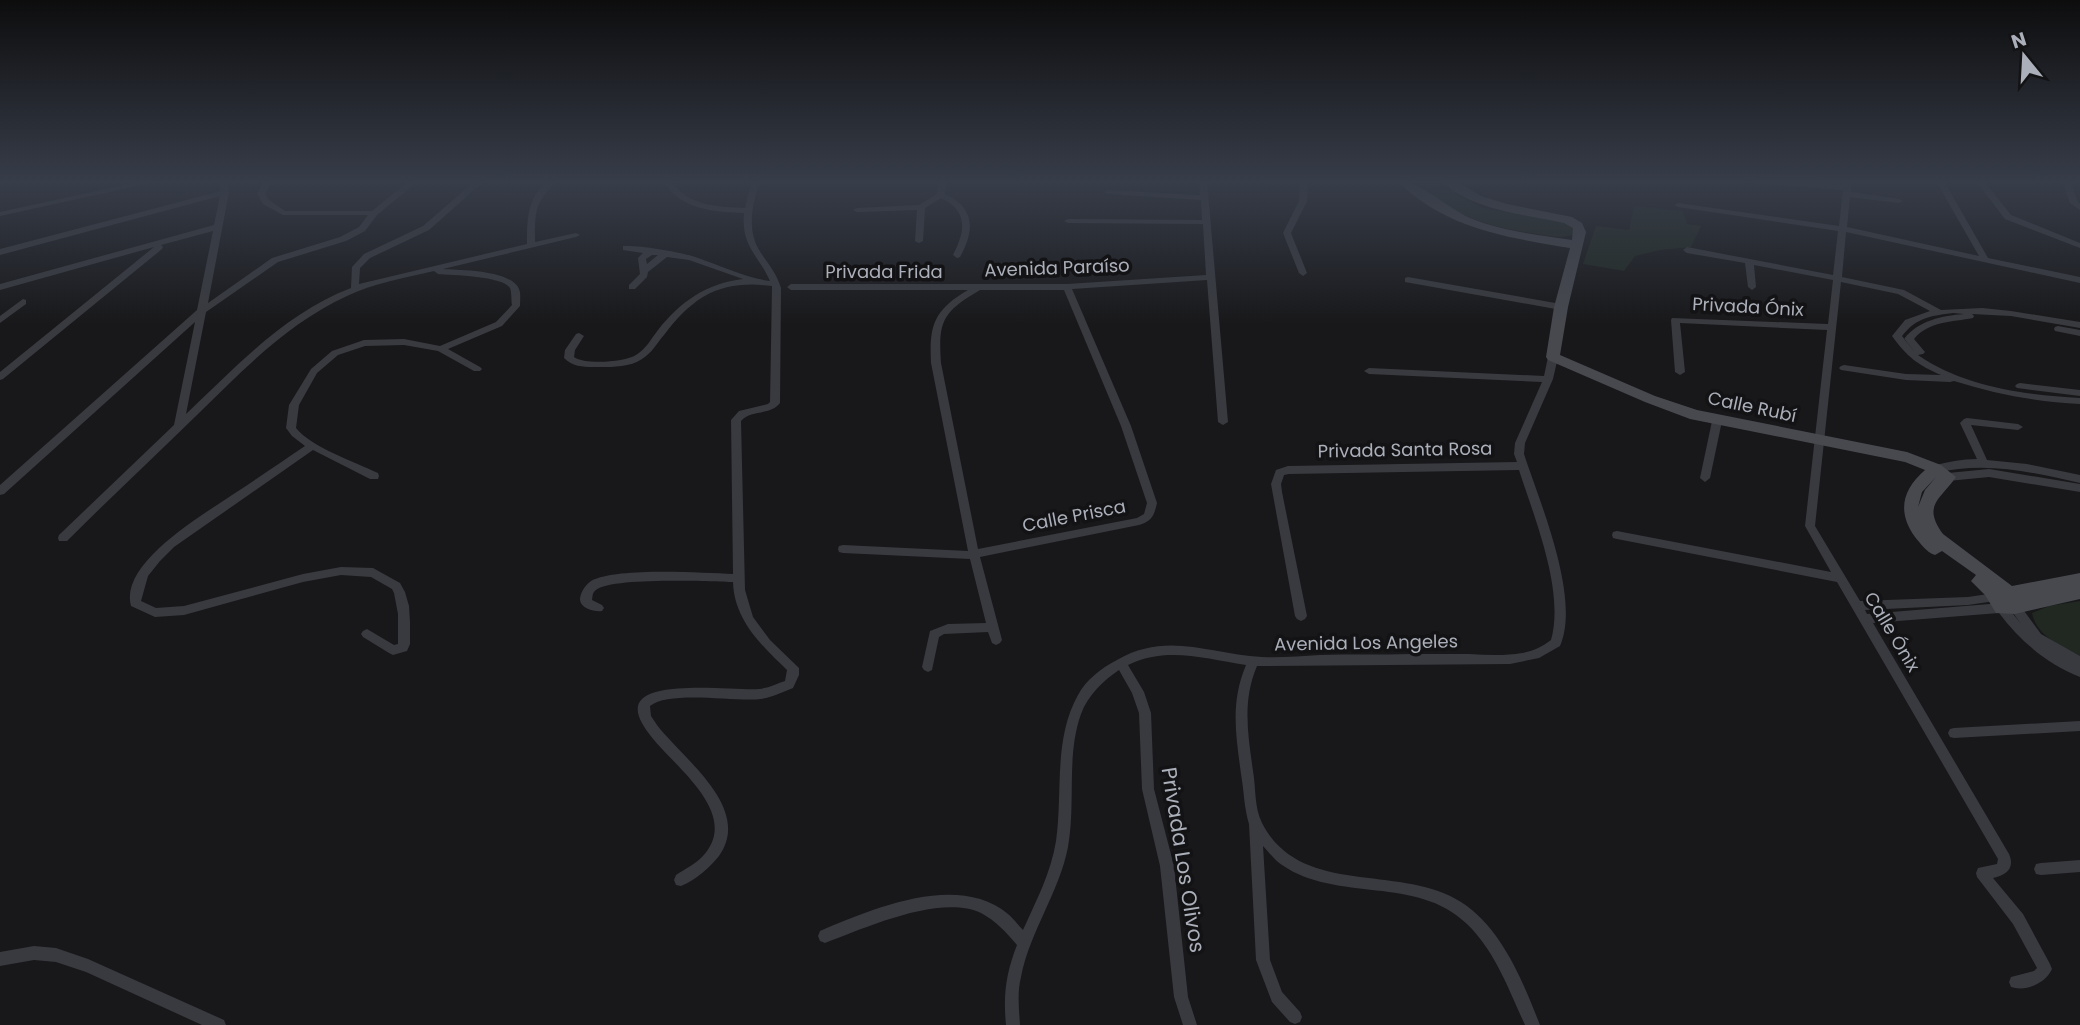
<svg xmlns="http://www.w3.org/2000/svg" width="2080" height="1025" viewBox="0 0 2080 1025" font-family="Poppins,sans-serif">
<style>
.green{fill:#202821}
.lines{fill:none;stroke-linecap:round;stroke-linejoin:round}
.street{fill:#393a3f;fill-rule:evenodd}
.secondary{fill:#47494f;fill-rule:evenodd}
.labels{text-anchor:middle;stroke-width:7;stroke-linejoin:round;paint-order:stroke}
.street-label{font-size:18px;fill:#abafb9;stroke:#131315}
.near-street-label{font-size:21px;fill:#abafb9;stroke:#131315}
</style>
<rect width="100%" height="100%" fill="#18181a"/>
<!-- green -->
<g class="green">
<path d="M1409 181H1438L1463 198 1483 208 1570 223 1575 228V234C1564 239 1550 236 1538 234 1490 228 1447 213 1409 181Z"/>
<polygon points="1634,206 1683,211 1687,224 1701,226 1691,247 1660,250 1635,256 1624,271 1583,264 1596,226 1629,230"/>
<path d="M2080 601V656C2061 645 2037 637 2032 613L2049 606Z"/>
</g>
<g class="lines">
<!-- street -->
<g class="street">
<polygon points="142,181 159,181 0,216 0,212"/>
<path d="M219 181H227L229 192 208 303 272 258 340 237 359 227 368 215H283L263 204 257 194 264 181H272L265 194 269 200 285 211H372L409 181H418L377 215 365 231 346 241 278 262 206 312 186 414C236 367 285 313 351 288L352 267 364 254 423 226 475 181H484L429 230 370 258 360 268 359 284 527 244C527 220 527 197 548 181H558C534 202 535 212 535 242L576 233 580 235 576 237 443 269C460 270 511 270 519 289 521 293 520 301 520 306L502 326 448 349 480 367 482 369 480 371H474L438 351 404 345 365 346 338 355 317 373 299 405 296 428C311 447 355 462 378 473L379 476 378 479H370L313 450 174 547 160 561 148 576 141 601 156 608 184 606 303 574 341 567 373 568 400 583 405 592 409 606 410 622V644L407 651 393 655 389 653 363 637 361 634 363 631 367 629 394 645 398 644V614L394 593 392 589 371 577 341 575 303 582 184 615 155 617 131 606C119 563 203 515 232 495 257 479 281 462 305 446L292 436 286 428 289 405 311 369 332 351 364 340 404 339 440 346 496 322 512 305C511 301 512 293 510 288 503 276 452 275 438 274L434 271C405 278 374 283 347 296 288 323 243 370 197 415 154 457 110 498 67 541H59L58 538 59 535 174 425 195 322 4 494 0 495V485L197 310 213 231 161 245 163 247 162 249 3 379 0 380V372L154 247 0 290V284L214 225 220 196 0 255V249L221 191Z"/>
<path d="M663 181H671C688 206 718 207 745 208L752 181H760C752 205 746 231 761 253 769 265 777 274 781 288L780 403C770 416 751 409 741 421L745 590 753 617 770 640 799 668V675L793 688C783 692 773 697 761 699 734 702 670 690 650 706L651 716 657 725C683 759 753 808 719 856 709 868 696 880 681 886L676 885 674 880 676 875C685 869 695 864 702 857 743 814 674 767 650 735 644 727 636 716 638 706 644 678 737 691 759 689 769 688 776 684 785 681L787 670C762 646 734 620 733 582 710 581 610 577 596 590 592 593 593 595 592 600L602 605 604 608 602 611C595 612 581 609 580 600 580 593 585 585 591 581 618 567 701 573 733 574L731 420 739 411 768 404 770 402 772 286C748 283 725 284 703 297 688 306 675 320 664 335 657 343 652 353 642 359 630 367 614 367 600 367 586 367 574 368 564 358L565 350 576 334 579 333 584 336 575 350 574 357C585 365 625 362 636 355 646 349 651 339 658 330 680 302 707 283 743 279L689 260 667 257 648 272 647 277 635 289H629V285L640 274 638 258 643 253 623 250V246C639 245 683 252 698 258 722 266 746 278 770 281 758 254 741 247 744 213 712 211 683 211 663 181ZM652 255H658L647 264 646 259Z"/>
<path d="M938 181H946L945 194C975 208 975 230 960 257L957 258 953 255C965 232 969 211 941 198L925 208 923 241 919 243 915 241 917 210 857 212 853 210 857 208 919 205 937 194Z"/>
<path d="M1199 181H1207L1228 422 1223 425 1218 422 1207 280 1072 289 1131 426 1157 503C1154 516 1152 521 1139 525L980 557 1002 640 1000 643 996 645 992 643 988 632 944 634 939 637 932 670 928 672 924 670 922 667 930 631 948 624 986 623 970 559 843 553 839 552 838 549 839 546 843 545 968 551 931 363C929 325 934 310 968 290H791L787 287 791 284H1067L1206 275 1203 224 1068 223 1064 221 1068 219 1202 220 1201 200 1108 194 1104 192 1108 190 1200 195ZM980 290H1064L1121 426 1147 503 1144 514 1137 518 978 549 941 363C938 320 943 312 980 290Z"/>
<polygon points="1300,181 1308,181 1307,201 1291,233 1307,273 1303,276 1299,273 1283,233 1299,201"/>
<path d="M1747 181H1789L1844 185V181H1852L1851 192 1899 199 1903 201 1899 203 1850 197 1847 227 1979 256 1936 181H1944L1988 258 2080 277V283L1846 232 1842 277 1904 290 1941 310 1982 308 2011 311 2080 322V328L2011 316 1972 314 1974 316 1973 318C1952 322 1929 321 1914 339L1925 352 1923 354 1918 355C1964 387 2025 395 2080 398V404C2037 402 1995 394 1954 381L1950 382 1906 380 1841 370 1839 368 1841 366 1844 365 1906 374 1941 375C1918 365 1907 357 1892 336L1905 320 1930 311 1898 294 1841 282 1815 526 1860 601 1968 597 1995 593 1999 594 2001 597 1999 600 1995 601 1968 605 1865 610 1867 614 2002 603 2006 605 2021 624 2009 607 2011 604 2015 602 2019 604 2041 634 2080 656V677C2047 664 2020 641 1999 613L1873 623 2009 854C2015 868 2007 875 1993 878L2023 914 2050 964 2052 969C2046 983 2026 992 2011 987L2009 982 2011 977 2034 971 2037 968 2013 924 1977 877 1976 873 1978 868 1997 864 1998 859 1837 582 1617 539 1613 538 1612 535 1613 532 1617 531 1831 572 1805 526 1827 330 1680 323 1685 372 1680 375 1675 372 1671 320 1672 318 1828 324 1833 280 1754 265 1756 287 1752 290 1748 287 1745 263 1687 253 1683 250 1687 247 1833 275 1838 231 1678 207 1674 205 1678 203 1839 226 1843 190 1751 183ZM1953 313 1964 314C1942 316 1919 320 1904 339L1915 352 1902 336C1917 317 1931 316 1953 313Z"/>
<polygon points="1976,181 1984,181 2011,215 2080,243 2080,248 2005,219"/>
<polygon points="2062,181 2070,181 2078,202 2080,204 2080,210 2070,203"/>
<polygon points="1408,277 1561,304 1565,307 1561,310 1405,282 1405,278"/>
<polygon points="23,299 26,300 26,304 0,323 0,316"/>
<polygon points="2058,326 2080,330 2080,336 2055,331 2054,329 2055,327"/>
<path d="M1553 354 1558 357 1553 379 1525 443 1524 454C1540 503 1581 598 1560 646L1539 658 1510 664 1257 666C1242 701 1248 735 1253 771 1256 787 1254 807 1262 823 1300 898 1400 863 1461 902 1502 928 1523 982 1540 1025H1525C1509 990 1495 951 1467 924 1417 875 1337 903 1282 865 1274 860 1269 852 1263 846L1270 960 1282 992 1300 1012 1302 1017 1300 1022 1295 1024 1290 1022 1272 1002 1256 960 1249 824C1244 808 1244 791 1241 774 1236 735 1230 703 1246 665 1205 659 1167 646 1128 665L1144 692 1151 713 1154 789 1174 866 1188 997 1197 1025H1183L1174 997 1160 866 1142 789 1139 713 1132 693 1119 670C1103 681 1088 695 1081 714 1066 756 1076 803 1068 847 1059 893 1030 931 1021 977 1017 993 1019 1009 1020 1025H1006C1003 995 1006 973 1017 945 1006 932 996 921 981 913 939 894 866 928 825 943L820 941 818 936 820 931C873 909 957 872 1008 914 1014 919 1018 925 1023 930 1036 901 1051 873 1056 841 1063 792 1053 740 1078 695 1086 680 1101 668 1117 660 1167 631 1209 654 1262 657 1281 658 1301 656 1320 655 1350 654 1380 655 1411 654 1430 654 1450 654 1469 654 1487 655 1505 656 1522 653 1533 651 1542 647 1551 640 1565 591 1534 517 1519 470L1289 474 1284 475 1281 484 1282 492 1307 616 1305 619 1301 621 1297 619 1295 616 1271 484 1276 470 1288 466 1517 462 1514 454 1515 443 1542 382 1369 374 1364 371 1369 368 1544 376 1548 357Z"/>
<polygon points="2020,383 2080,390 2080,396 2017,388 2015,386 2017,384"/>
<polygon points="1717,418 1722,421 1710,478 1705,482 1700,478 1712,421"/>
<path d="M1967 418 2018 424 2023 427 2018 430 1971 425 1987 460 2027 464 2080 475V483C2032 472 1985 461 1936 473L1932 472 1931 469 1932 466C1947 462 1962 459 1977 459L1960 423 1964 419Z"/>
<polygon points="1989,469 2080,484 2080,492 1989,477 1948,481 1943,477 1948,473"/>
<polygon points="2080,721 2080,731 1954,738 1950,737 1948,733 1950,729 1954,728"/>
<polygon points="2080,860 2080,872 2041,875 2036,874 2034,869 2036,864 2041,863"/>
<polygon points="34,946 56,948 88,959 224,1020 226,1025 202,1025 86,972 56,962 34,960 0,966 0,952"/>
</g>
<!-- secondary -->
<path class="secondary" d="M1398 181C1421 181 1447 208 1470 218 1502 231 1538 235 1572 240L1573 228 1564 223C1523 214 1474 211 1441 181H1456L1481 196 1507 204 1572 217 1582 223 1586 232 1568 307 1560 355 1655 396 1697 410 1907 452 1941 465 1956 477C1940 500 1922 505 1943 534L2012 586 2080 573V599L2015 614 1996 613 1985 595 1971 581 1976 575 1942 551 1935 555C1926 552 1921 544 1915 537 1897 512 1902 490 1925 470L1905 462 1690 419 1645 402 1548 360 1546 357 1554 307 1570 248C1509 238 1443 228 1398 181ZM1936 477 1925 490 1918 507 1922 492Z"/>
</g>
<!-- sky -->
<linearGradient id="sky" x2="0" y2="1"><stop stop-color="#0d0d0e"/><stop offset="0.56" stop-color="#373d49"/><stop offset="1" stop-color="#373d49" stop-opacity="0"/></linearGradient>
<rect width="2080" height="325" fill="url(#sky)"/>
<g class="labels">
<!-- street labels -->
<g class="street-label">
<text transform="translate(1057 268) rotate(-2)" y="6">Avenida Paraíso</text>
<text x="884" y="278">Privada Frida</text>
<text transform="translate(1748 307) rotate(3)" y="6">Privada Ónix</text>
<text transform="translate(1752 407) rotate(12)" y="6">Calle Rubí</text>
<text transform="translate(1405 450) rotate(-1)" y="6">Privada Santa Rosa</text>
<text transform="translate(1074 516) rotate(-11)" y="6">Calle Prisca</text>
<text transform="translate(1892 632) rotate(59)" y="6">Calle Ónix</text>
<text transform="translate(1366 643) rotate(-1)" y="6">Avenida Los Angeles</text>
</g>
<!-- near-street labels -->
<g class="near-street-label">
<text transform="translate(1183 860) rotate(81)" y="7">Privada Los Olivos</text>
</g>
</g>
<!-- north arrow -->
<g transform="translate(2024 56) rotate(342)" stroke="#131315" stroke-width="5" paint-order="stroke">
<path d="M0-5L12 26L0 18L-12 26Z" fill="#abafb9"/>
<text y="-10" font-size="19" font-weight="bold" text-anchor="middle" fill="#abafb9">N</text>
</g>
</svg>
